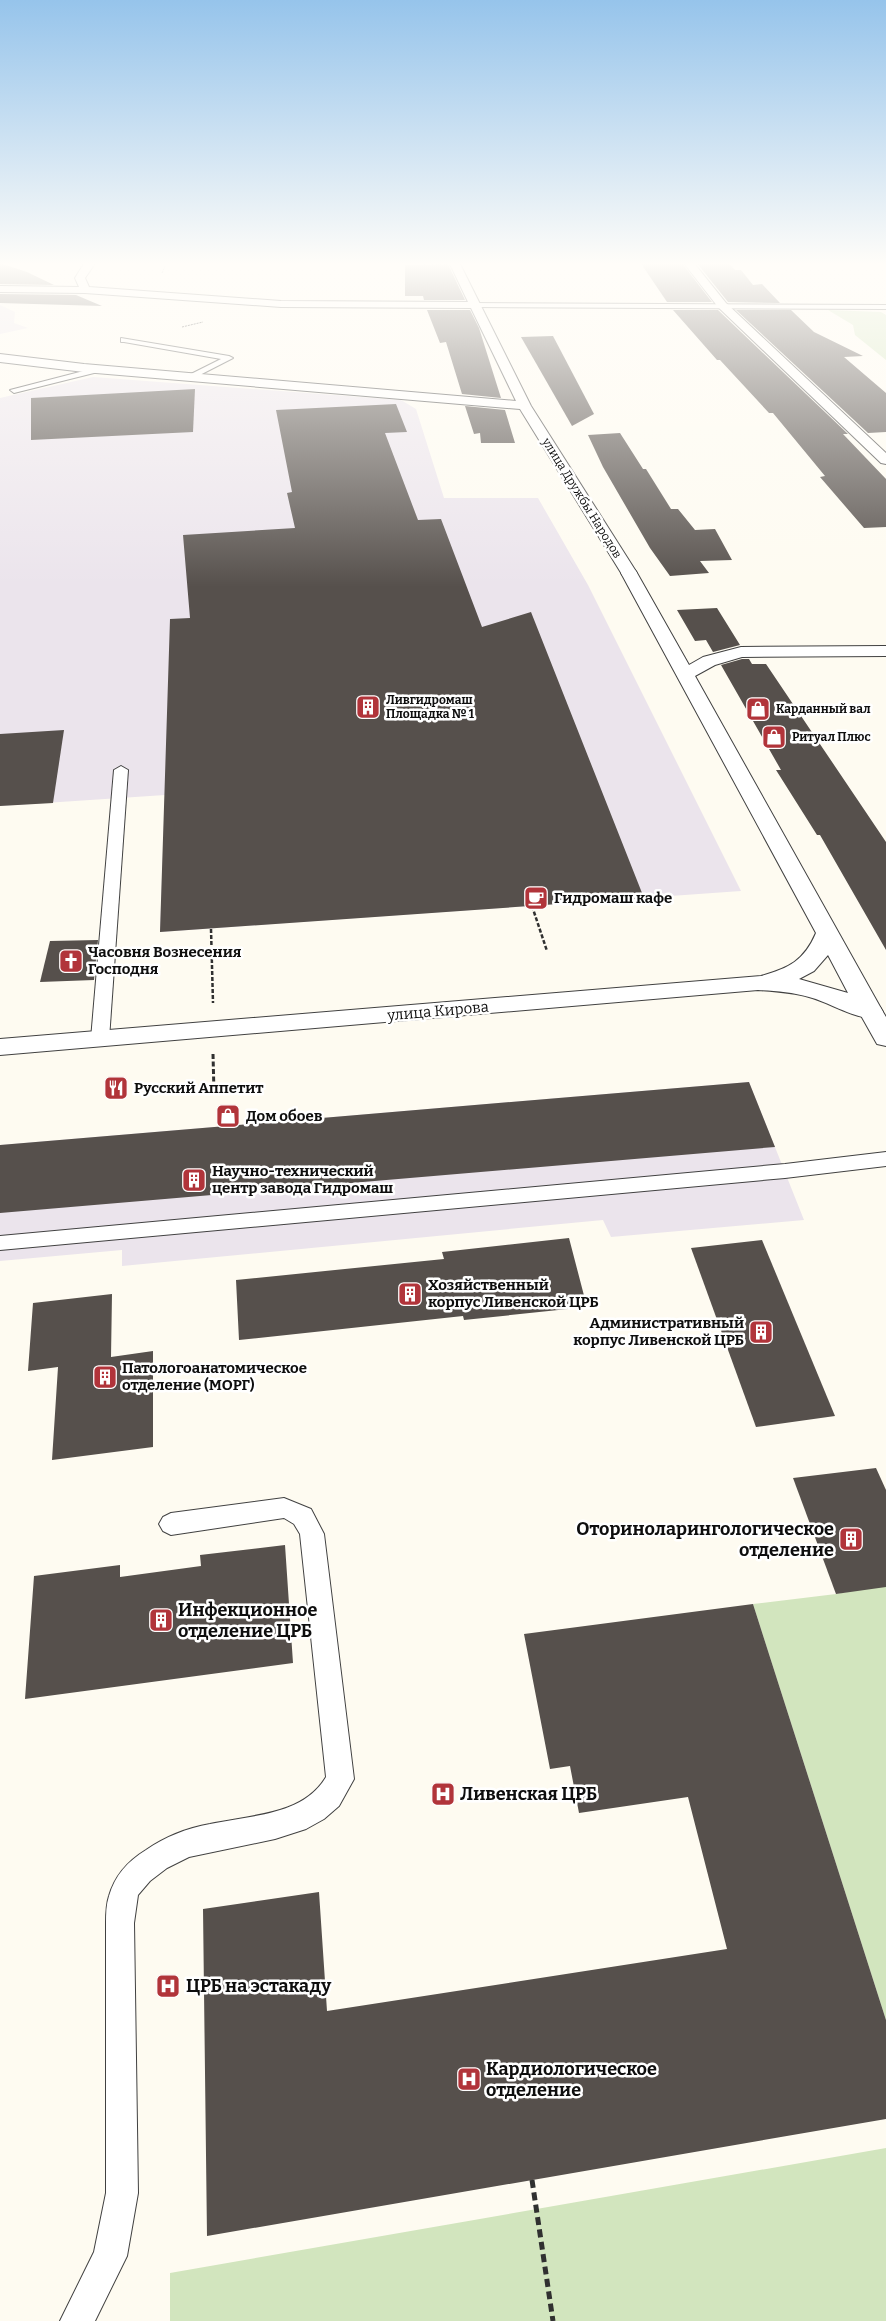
<svg xmlns="http://www.w3.org/2000/svg" width="886" height="2321" viewBox="0 0 886 2321" font-family="Bitter,serif">
<style>
.industrial{fill:#ebe4ec}
.green{fill:#d2e5be}
.building{fill:#56504c}
.lines{fill:none;stroke-linecap:round;stroke-linejoin:round}
.service-casing{stroke:#414141;stroke-width:2}
.minor-casing{stroke:#414141;stroke-width:2}
.tertiary-casing{stroke:#414141;stroke-width:2}
.path-far3{stroke:#303030;stroke-width:1;stroke-dasharray:2 1;stroke-linecap:butt}
.path-far2{stroke:#303030;stroke-width:2.5;stroke-dasharray:4 2;stroke-linecap:butt}
.path-far1{stroke:#303030;stroke-width:3;stroke-dasharray:5 2.5;stroke-linecap:butt}
.path{stroke:#303030;stroke-width:5;stroke-dasharray:8 4.5;stroke-linecap:butt}
.service{fill:#fff;fill-rule:evenodd}
.minor{fill:#fff;fill-rule:evenodd}
.tertiary{fill:#fff;fill-rule:evenodd}
.labels{text-anchor:middle;stroke-width:5;stroke-linejoin:round;paint-order:stroke}
.far-street-label{font-size:12px;fill:#0e0e0e;stroke:#fff}
.far-poi-label{font-size:12px;font-weight:bold;fill:#0e0e0e;stroke:#fff;text-anchor:start}
.poi-label{font-size:15px;font-weight:bold;fill:#0e0e0e;stroke:#fff;text-anchor:start}
.street-label{font-size:15px;fill:#0e0e0e;stroke:#fff}
.near-poi-label{font-size:18px;font-weight:bold;fill:#0e0e0e;stroke:#fff;text-anchor:start}
</style>
<rect width="100%" height="100%" fill="#fefbf1"/>
<!-- industrial -->
<g class="industrial">
<polygon points="0,305 15,312 14,323 28,328 0,334"/>
<polygon points="93,377 401,400 416,409 444,498 538,498 588,585 741,891 160,932 165,795 0,806 0,398"/>
<polygon points="749,1082 804,1220 611,1237 603,1220 122,1266 122,1250 0,1261 0,1145"/>
</g>
<!-- green -->
<g class="green">
<polygon points="828,310 881,312 886,315 886,360 855,335 853,325"/>
<polygon points="886,1585 886,2020 753,1604 836,1594"/>
<polygon points="886,2148 886,2321 170,2321 170,2273"/>
</g>
<!-- building -->
<g class="building">
<polygon points="640,262 681,262 712,302 667,302"/>
<polygon points="696,262 728,262 735,270 741,270 753,285 762,284 780,303 728,302"/>
<polygon points="0,263 27,272 54,285 0,284"/>
<polygon points="448,264 465,300 424,300 423,296 405,296 405,265"/>
<polygon points="0,294 76,295 102,306 0,303"/>
<polygon points="427,310 470,310 479,328 501,398 462,394 446,342 440,343"/>
<polygon points="673,310 718,310 848,434 843,434 886,479 886,527 864,528 820,477 825,476 773,413 769,413 720,360 717,360"/>
<polygon points="736,310 791,310 814,332 863,356 844,357 886,393 886,432 868,433"/>
<polygon points="553,336 594,414 572,426 521,337"/>
<polygon points="195,389 193,432 31,440 31,398"/>
<polygon points="396,404 407,432 385,433 418,520 441,519 482,627 531,612 644,898 160,932 170,619 190,618 183,535 295,528 287,493 292,492 276,410"/>
<polygon points="465,406 505,410 515,443 481,443 480,433 474,434"/>
<polygon points="620,433 643,469 646,469 671,509 678,509 695,530 715,529 732,560 700,561 709,573 670,576 650,548 603,467 588,435"/>
<polygon points="717,608 740,645 713,652 706,640 695,641 677,610"/>
<polygon points="742,659 749,659 752,664 766,664 886,842 886,950 820,835 817,835 776,770 781,770 721,665"/>
<polygon points="64,730 53,803 0,806 0,734"/>
<polygon points="98,940 94,980 40,982 50,941"/>
<polygon points="749,1082 775,1147 0,1213 0,1145"/>
<polygon points="569,1238 587,1307 464,1320 463,1316 239,1340 236,1280 444,1259 442,1252"/>
<polygon points="762,1240 835,1416 756,1427 691,1248"/>
<polygon points="112,1294 111,1357 153,1351 153,1447 52,1460 58,1367 28,1371 33,1303"/>
<polygon points="876,1468 886,1490 886,1587 836,1594 793,1478"/>
<polygon points="285,1545 293,1663 25,1699 34,1576 120,1565 120,1577 201,1566 200,1555"/>
<polygon points="753,1604 886,2020 886,2119 207,2236 203,1909 319,1892 327,2011 727,1949 688,1797 579,1813 570,1766 550,1769 524,1634"/>
</g>
<g class="lines">
<!-- service casing -->
<g class="service-casing">
<g id="service">
<polygon points="472,303 886,305 886,309 475,307 472,307"/>
<polygon points="121,338 229,356 233,358 192,379 188,377 189,375 221,359 124,342 121,342"/>
<polygon points="99,367 102,367 102,371 14,393 10,390"/>
<polygon points="121,766 128,770 109,1039 106,1043 94,1043 91,1039 114,770"/>
<polygon points="886,1152 886,1166 785,1178 0,1250 0,1236 785,1164"/>
<path d="M284 1498 311 1509 324 1534 354 1779 339 1806 324 1819 306 1829 275 1839 189 1857 167 1868 150 1881 138 1895 134 1923 138 2193 127 2256 95 2321H60L94 2252 106 2193V1923C106 1914 106 1905 109 1896 115 1875 128 1861 146 1850 165 1837 187 1828 210 1824 250 1815 303 1816 326 1777L300 1534 294 1524 284 1518 171 1535 163 1531 159 1524 163 1517 171 1513Z"/>
</g>
</g>
<!-- minor casing -->
<g class="minor-casing">
<g id="minor">
<polygon points="85,262 96,262 85,278 89,287 281,301 468,302 449,262 459,262 531,406 637,573 635,576 623,576 520,409 84,372 0,362 0,354 84,364 516,401 471,308 281,307 85,293 0,292 0,286 79,287 75,278"/>
<polygon points="683,262 693,262 726,303 886,453 886,464 881,463 718,307"/>
<polygon points="871,1004 880,1007 886,1017 886,1046 877,1044 859,1012 862,1007"/>
</g>
</g>
<!-- tertiary casing -->
<g class="tertiary-casing">
<path id="tertiary" d="M629 568 635 570 637 573 689 665 703 657 741 647 886 646V656L742 657 715 665 695 676 883 1012 880 1017C860 1023 830 1002 809 997 792 992 775 991 758 990L0 1055V1039L761 976C789 968 804 961 816 933L621 573 623 570ZM828 955 848 993 799 979 814 971Z"/>
</g>
<!-- path-far3 -->
<g class="path-far3">
<polyline points="162,273 167,262"/>
<polyline points="182,327 203,322"/>
</g>
<!-- path-far2 -->
<g class="path-far2">
<polyline points="532,906 547,951"/>
<polyline points="211,929 213,1003"/>
</g>
<!-- path-far1 -->
<polyline class="path-far1" points="213,1054 214,1093"/>
<!-- path -->
<polyline class="path" points="532,2180 553,2321"/>
<!-- service -->
<use href="#service" class="service"/>
<!-- minor -->
<use href="#minor" class="minor"/>
<!-- tertiary -->
<use href="#tertiary" class="tertiary"/>
</g>
<!-- sky -->
<linearGradient id="sky" x2="0" y2="1"><stop stop-color="#96c4eb"/><stop offset="0.45" stop-color="#fffdf9"/><stop offset="1" stop-color="#fffdf9" stop-opacity="0"/></linearGradient>
<rect width="886" height="587" fill="url(#sky)"/>
<!-- icons -->
<defs>
<g id="building-square" transform="scale(1.25)"><rect x="-9" y="-9" width="18" height="18" rx="4" fill="#b1343a" stroke="#fff"/><path d="M-4-6H4V6H1V3H-1V6H-4ZM-2.5-4.3h1.7v1.8h-1.7ZM.8-4.3h1.7v1.8H.8ZM-2.5-1h1.7V.8h-1.7ZM.8-1h1.7V.8H.8Z" fill="#fff"/></g>
<g id="shop-square" transform="scale(1.25)"><rect x="-9" y="-9" width="18" height="18" rx="4" fill="#b1343a" stroke="#fff"/><path d="M-5-2.5h2.3a2.7 3.5 0 0 1 5.4 0H5L5.5 6h-11ZM-1.5-2.5h3a1.5 2.3 0 0 0-3 0Z" fill="#fff"/></g>
<g id="cafe-square" transform="scale(1.25)"><rect x="-9" y="-9" width="18" height="18" rx="4" fill="#b1343a" stroke="#fff"/><path d="M-5.5-4.5H6V0H3Q3 3.5 0 3.5H-2.5Q-5.5 3.5-5.5 0ZM3-3.2v2h1.7v-2ZM-6 4.5H4V6H-6Z" fill="#fff"/></g>
<g id="church-square" transform="scale(1.25)"><rect x="-9" y="-9" width="18" height="18" rx="4" fill="#b1343a" stroke="#fff"/><path d="M-1.2-6h2.4v3.5h3.3v2.4h-3.3V6h-2.4V-.1h-3.3v-2.4h3.3Z" fill="#fff"/></g>
<g id="restaurant-square" transform="scale(1.25)"><rect x="-9" y="-9" width="18" height="18" rx="4" fill="#b1343a" stroke="#fff"/><path d="M-5-6h1v4h1v-4h1v4h1v-4h1v5L-1.5 .5V6h-2V.5L-5-1ZM5-6V6H3V1.5H1.5Q1.5-4 5-6Z" fill="#fff"/></g>
<g id="hospital-square" transform="scale(1.25)"><rect x="-9" y="-9" width="18" height="18" rx="4" fill="#b1343a" stroke="#fff"/><path d="M-5-5h3v3.5h4V-5h3V5h-3V1.5h-4V5h-3Z" fill="#fff"/></g>
</defs>
<g fill-rule="evenodd">
<use href="#building-square" x="368" y="707"/>
<use href="#shop-square" x="758" y="709"/>
<use href="#shop-square" x="774" y="737"/>
<use href="#cafe-square" x="536" y="898"/>
<use href="#church-square" x="71" y="961"/>
<use href="#restaurant-square" x="116" y="1088"/>
<use href="#shop-square" x="228" y="1116"/>
<use href="#building-square" x="194" y="1180"/>
<use href="#building-square" x="410" y="1294"/>
<use href="#building-square" x="761" y="1332"/>
<use href="#building-square" x="105" y="1377"/>
<use href="#building-square" x="851" y="1539"/>
<use href="#building-square" x="161" y="1620"/>
<use href="#hospital-square" x="443" y="1794"/>
<use href="#hospital-square" x="168" y="1986"/>
<use href="#hospital-square" x="469" y="2079"/>
</g>
<g class="labels">
<!-- far-street labels -->
<g class="far-street-label">
<text transform="translate(582 498) rotate(58)" y="4">улица Дружбы Народов</text>
</g>
<!-- far-poi labels -->
<g class="far-poi-label">
<text x="386" y="704">Ливгидромаш<tspan x="386" dy="14">Площадка № 1</tspan></text>
<text x="776" y="713">Карданный вал</text>
<text x="792" y="741">Ритуал Плюс</text>
</g>
<!-- poi labels -->
<g class="poi-label">
<text x="554" y="903">Гидромаш кафе</text>
<text x="88" y="957">Часовня Вознесения<tspan x="88" dy="17">Господня</tspan></text>
<text x="134" y="1093">Русский Аппетит</text>
<text x="246" y="1121">Дом обоев</text>
<text x="212" y="1176">Научно-технический<tspan x="212" dy="17">центр завода Гидромаш</tspan></text>
<text x="428" y="1290">Хозяйственный<tspan x="428" dy="17">корпус Ливенской ЦРБ</tspan></text>
<text x="744" y="1328" text-anchor="end">Административный<tspan x="744" dy="17">корпус Ливенской ЦРБ</tspan></text>
<text x="122" y="1373">Патологоанатомическое<tspan x="122" dy="17">отделение (МОРГ)</tspan></text>
</g>
<!-- street labels -->
<g class="street-label">
<text transform="translate(438 1011) rotate(-5)" y="5">улица Кирова</text>
</g>
<!-- near-poi labels -->
<g class="near-poi-label">
<text x="834" y="1535" text-anchor="end">Оториноларингологическое<tspan x="834" dy="21">отделение</tspan></text>
<text x="178" y="1616">Инфекционное<tspan x="178" dy="21">отделение ЦРБ</tspan></text>
<text x="460" y="1800">Ливенская ЦРБ</text>
<text x="186" y="1992">ЦРБ на эстакаду</text>
<text x="486" y="2075">Кардиологическое<tspan x="486" dy="21">отделение</tspan></text>
</g>
</g>
</svg>
